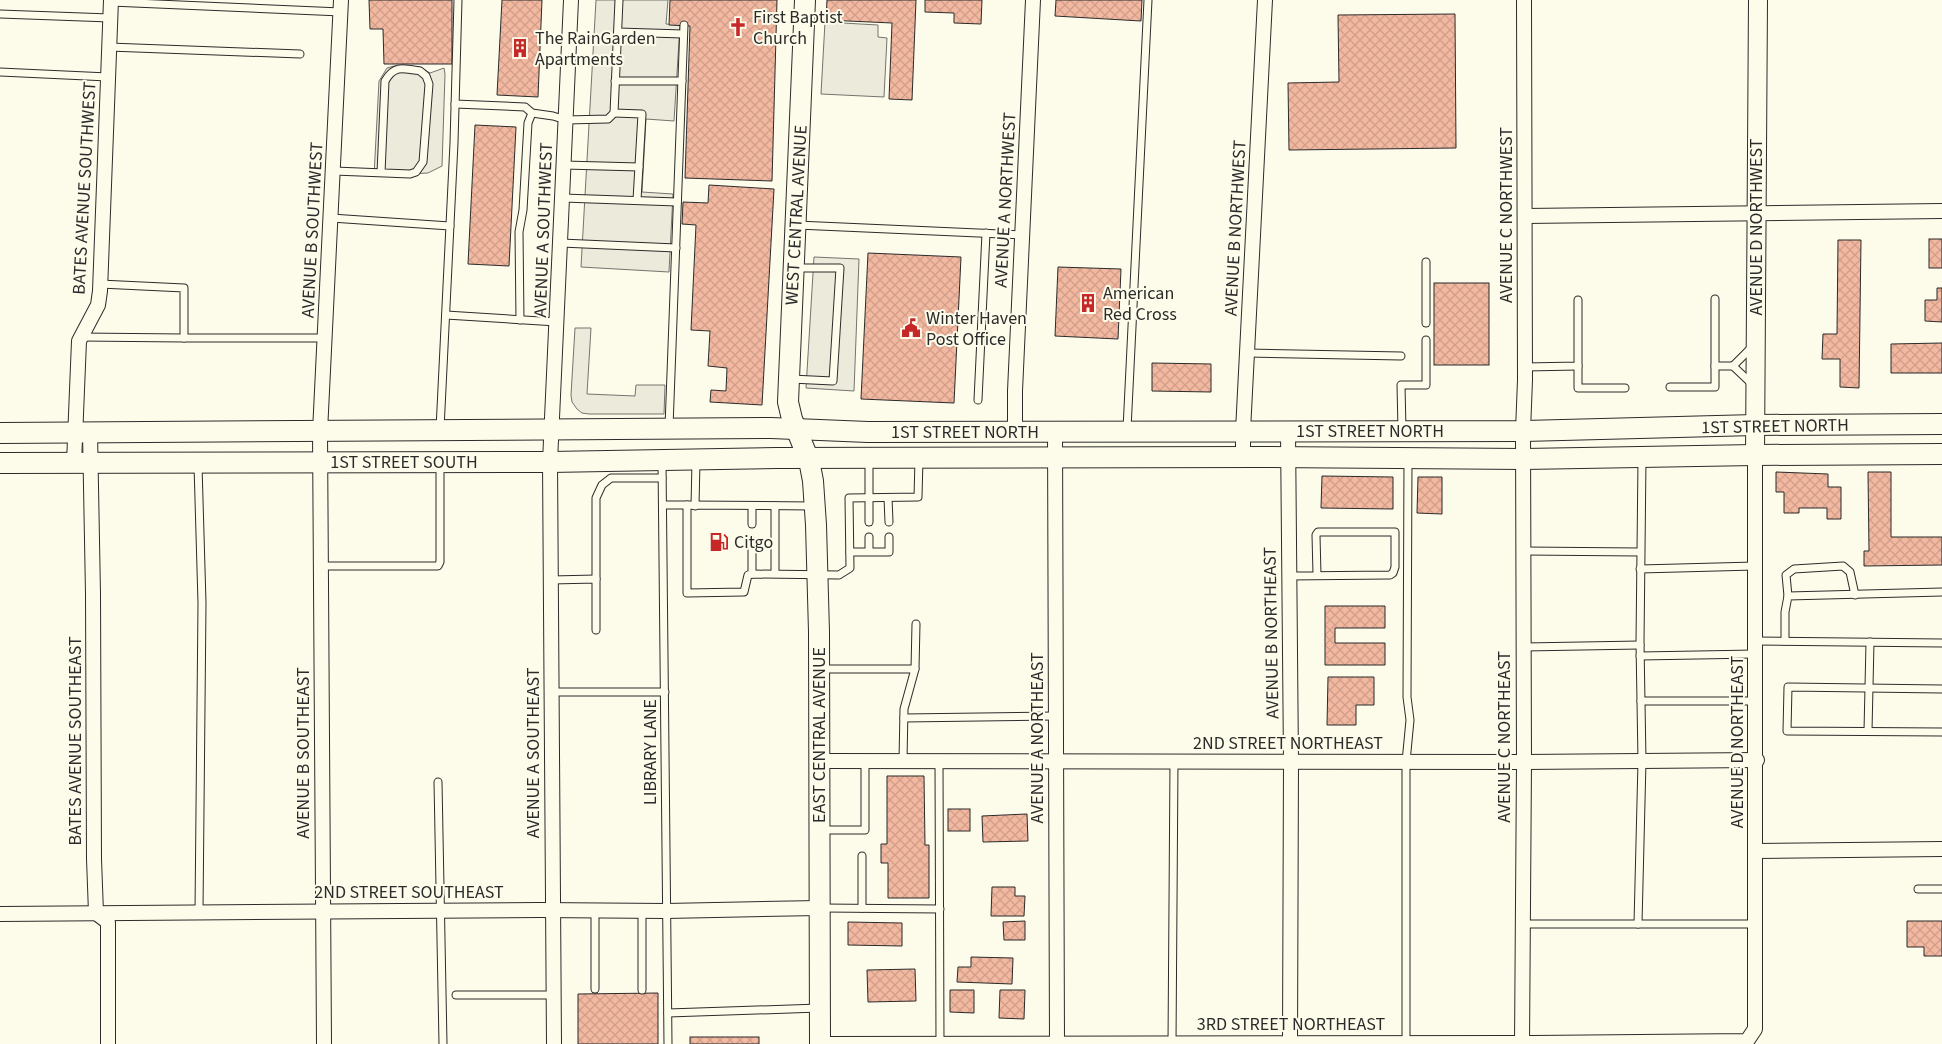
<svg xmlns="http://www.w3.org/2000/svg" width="1942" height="1044" viewBox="0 0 1942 1044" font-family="'Source Sans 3',sans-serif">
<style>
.parking{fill:#eceadb;stroke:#74746e}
.building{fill:url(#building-cross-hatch);stroke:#2b2b2b}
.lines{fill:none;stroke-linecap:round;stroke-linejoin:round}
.service-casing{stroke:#2b2b2b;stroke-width:9}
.minor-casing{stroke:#2b2b2b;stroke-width:16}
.tertiary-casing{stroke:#2b2b2b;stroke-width:20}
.secondary-casing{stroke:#2b2b2b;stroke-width:22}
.service{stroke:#fdfbea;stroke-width:7}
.minor{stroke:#fdfbea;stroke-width:14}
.tertiary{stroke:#fdfbea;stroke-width:18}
.secondary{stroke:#fdfbea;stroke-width:20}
.labels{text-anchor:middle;stroke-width:4;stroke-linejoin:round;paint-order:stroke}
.poi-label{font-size:18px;fill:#2b2b2b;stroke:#fdfbea;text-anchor:start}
.street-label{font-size:18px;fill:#2b2b2b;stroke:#fdfbea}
</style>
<defs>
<pattern id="building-cross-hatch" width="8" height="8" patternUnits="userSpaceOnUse" patternTransform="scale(1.25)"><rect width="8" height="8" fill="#f2b8a0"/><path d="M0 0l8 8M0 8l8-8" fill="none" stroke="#d09e8a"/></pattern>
</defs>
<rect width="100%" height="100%" fill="#fdfbea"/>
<!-- parking -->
<g class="parking">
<polygon points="596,0 668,0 666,24 680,25 674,121 646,119 642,192 673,194 669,272 581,267"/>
<polygon points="825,22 878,25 878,37 887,38 884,97 821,94"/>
<polygon points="394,66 420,67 430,73 444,68 445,74 442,166 428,173 374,176 379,81 387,68"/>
<polygon points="814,257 859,259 854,391 806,388"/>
<polygon points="575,328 591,328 587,394 635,396 636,385 665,385 664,414 589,414 582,413 577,409 572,402 571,395"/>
</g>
<!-- building -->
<g class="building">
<polygon points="369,0 452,0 452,64 384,64 383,29 370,29"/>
<polygon points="502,0 542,0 538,97 497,95"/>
<polygon points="670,0 777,0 772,181 685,178 690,26 669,25"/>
<polygon points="827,0 916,0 912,100 889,99 892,23 826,20"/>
<polygon points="925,0 982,0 981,24 954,23 954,13 925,12"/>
<polygon points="1056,0 1142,0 1141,21 1055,16"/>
<polygon points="1455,14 1456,148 1289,150 1288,83 1339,82 1338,15"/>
<polygon points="475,125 516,127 509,266 468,264"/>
<polygon points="709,185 774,189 762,405 710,402 711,390 726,391 727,368 708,366 710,331 691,330 696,225 682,224 683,202 708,203"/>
<rect x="1929" y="239" width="13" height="29"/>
<polygon points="1838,240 1861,240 1859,388 1840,387 1840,359 1822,359 1823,334 1837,334"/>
<polygon points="868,253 961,257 954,403 861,399"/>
<polygon points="1058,267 1121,269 1118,339 1055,336"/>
<rect x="1434" y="283" width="55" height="82"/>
<polygon points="1937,288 1942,288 1942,322 1925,321 1925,300 1937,300"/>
<polygon points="1942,343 1942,373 1891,373 1891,344"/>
<polygon points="1152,363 1211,364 1211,392 1152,391"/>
<polygon points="1776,472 1828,474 1828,487 1841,487 1841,519 1827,519 1827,508 1799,508 1799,513 1784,513 1784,492 1776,492"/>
<polygon points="1868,472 1891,472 1891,537 1942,537 1942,565 1864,566 1864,551 1869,551"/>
<polygon points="1322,476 1393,477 1393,509 1321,508"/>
<polygon points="1418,477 1442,477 1442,514 1417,513"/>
<polygon points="1325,606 1385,606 1385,628 1335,628 1335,643 1385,643 1385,665 1325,665"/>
<polygon points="1328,677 1374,677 1374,705 1356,705 1356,725 1327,725"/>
<polygon points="887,776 924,776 925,845 929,845 929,898 888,898 888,863 881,863 881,844 887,844"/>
<rect x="948" y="809" width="22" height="22"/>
<polygon points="1027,814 1028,841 983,842 982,816"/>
<polygon points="992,887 1015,887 1015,896 1025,896 1024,916 991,916"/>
<polygon points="1025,921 1025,940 1004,940 1003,922"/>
<polygon points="1907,921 1942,921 1942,956 1924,956 1924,947 1907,947"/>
<polygon points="848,922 902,923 902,946 848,945"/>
<polygon points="971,957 1013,958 1012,984 957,982 958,967 971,967"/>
<polygon points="915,969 916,1001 868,1002 867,970"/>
<polygon points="950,990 974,990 974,1013 950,1012"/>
<polygon points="1000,990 1025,990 1024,1019 999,1018"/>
<polygon points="658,993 658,1044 578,1044 578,994"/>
<rect x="690" y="1037" width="69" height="7"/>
</g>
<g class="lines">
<!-- service casing -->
<g class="service-casing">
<g id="service">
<polyline points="111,2 341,12"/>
<polyline points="0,14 110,18"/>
<polyline points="618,32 683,34"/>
<polyline points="109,47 300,54"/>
<polyline points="0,72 108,77"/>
<polyline points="615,81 682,81"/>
<polyline points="455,104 525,107 532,113 553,116 566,120 608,119 614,113 619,0"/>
<polyline points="614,113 642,114 637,200"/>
<polyline points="564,165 639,167"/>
<path d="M334 171 410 174 416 172 423 162 429 84 426 76 420 71C403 68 394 65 385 81L381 173"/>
<polyline points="563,198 677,202"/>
<polyline points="331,218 450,226"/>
<polyline points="797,225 1022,235"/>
<polyline points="561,243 676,248"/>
<polyline points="1426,262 1426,323"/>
<polyline points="100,284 184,288 184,338 325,338"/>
<polyline points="446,315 557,322"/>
<polyline points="520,320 519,232 523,210 528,123 532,113"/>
<polyline points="80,337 184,338"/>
<polyline points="1247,353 1401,356"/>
<polyline points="1578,366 1578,388 1625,388"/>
<polyline points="1715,366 1733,366 1752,384"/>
<polyline points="1733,366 1752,347"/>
<polyline points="1525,367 1578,366 1578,300"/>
<polyline points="791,379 833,381 840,268 794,268"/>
<polyline points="1670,387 1715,387 1715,299"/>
<polyline points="978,400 986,233"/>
<polyline points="669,427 684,25"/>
<polyline points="440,429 454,143 458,0"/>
<polyline points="1127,429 1148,0"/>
<polyline points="1402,430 1401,385 1426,385 1426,340"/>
<polyline points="869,460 869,522"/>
<polyline points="662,462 668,1044"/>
<polyline points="198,465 202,603 199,912"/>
<polyline points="888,498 889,522"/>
<polyline points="663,505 687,505"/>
<polyline points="695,506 696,461"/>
<polyline points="812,506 687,505 687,593 744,592 748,575 752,574 839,575 850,568 849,498 918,497 919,459"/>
<polyline points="752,524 752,506"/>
<polyline points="869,537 869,551"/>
<polyline points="752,541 752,574"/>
<polyline points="1523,551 1640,552"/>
<polyline points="850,552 889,552 889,537"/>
<polyline points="321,566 438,566 440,562 440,465"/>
<polyline points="1640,569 1755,566"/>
<polyline points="775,573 775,506"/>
<polyline points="1289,576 1390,575 1393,573 1395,567 1395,532 1318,532 1316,535 1317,575"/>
<polyline points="596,579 596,498 602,485 611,478 662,478"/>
<polyline points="551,580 596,579 596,630"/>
<polyline points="1788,596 1786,575 1794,569 1843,566 1850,572 1855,595"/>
<polyline points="1756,641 1942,643"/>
<polyline points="1785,641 1785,612 1788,596 1942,592"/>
<polyline points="1523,647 1640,645"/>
<polyline points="1640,656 1755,654"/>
<polyline points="822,669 915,669 904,709 903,761"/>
<polyline points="915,669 916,624"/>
<polyline points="1942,689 1788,687 1787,731 1942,732"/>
<polyline points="552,692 665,692"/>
<polyline points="1641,701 1756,701"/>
<polyline points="904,718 1056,716"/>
<polyline points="1868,731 1870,642"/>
<polyline points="939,761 940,1044"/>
<polyline points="438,782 443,1044"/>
<polyline points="822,830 865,830 865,761"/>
<polyline points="862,856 862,908"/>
<polyline points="1918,889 1942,889"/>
<polyline points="822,908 940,909"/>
<polyline points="1523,924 1638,924 1642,761 1640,643 1642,459"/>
<polyline points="1638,924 1756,924"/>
<polyline points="595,989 595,911"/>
<polyline points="642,990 642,911"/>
<polyline points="456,995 553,995"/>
<polyline points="668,1013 819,1008"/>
<polyline points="1172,1044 1174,761"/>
<polyline points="1406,1044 1406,762 1410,720 1407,697 1408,459"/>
</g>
</g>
<!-- minor casing -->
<g class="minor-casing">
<g id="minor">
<polyline points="1525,216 1942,211"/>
<polyline points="1288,431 1291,762 1290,1044"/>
<polyline points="90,432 93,594 94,859 96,913 108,922 108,1044"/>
<polyline points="1015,432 1015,391 1033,0"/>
<polyline points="1055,432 1057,1044"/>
<polyline points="1243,457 1243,431 1265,0"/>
<polyline points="74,463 79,341 98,305 100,291 111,0"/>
<polyline points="819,761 1524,762 1757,760"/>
<polyline points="1756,851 1942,849"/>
<polyline points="0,914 539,910 666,911 819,908"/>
<polyline points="324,1044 320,432 341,0"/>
<polyline points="554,1044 550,462 571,0"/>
<polyline points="820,1044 1533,1043 1747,1041 1755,1029 1755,455"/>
<polyline points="1522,1044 1524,762 1523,431 1525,380 1524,0"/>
</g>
</g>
<!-- tertiary casing -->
<g class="tertiary-casing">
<polyline id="tertiary" points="1755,455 1758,0"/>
</g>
<!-- secondary casing -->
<g class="secondary-casing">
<g id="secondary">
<polyline points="805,0 788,402 792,419 809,460 813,481 816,525 819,632 820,1044"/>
<polyline points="0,433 771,428 868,432 1523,431 1755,425 1942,424"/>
<polyline points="0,463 550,462 777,458 1258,457 1524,459 1755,455 1942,454"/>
</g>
</g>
<!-- service -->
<use href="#service" class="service"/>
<!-- minor -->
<use href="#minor" class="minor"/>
<!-- tertiary -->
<use href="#tertiary" class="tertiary"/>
<!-- secondary -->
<use href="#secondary" class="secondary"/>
</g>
<!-- icons -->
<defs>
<g id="church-bare" transform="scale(1.5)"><path d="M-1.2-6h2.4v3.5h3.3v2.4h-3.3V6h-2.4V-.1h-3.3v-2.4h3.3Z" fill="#c62828" stroke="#fdfbea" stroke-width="2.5" paint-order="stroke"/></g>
<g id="building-bare" transform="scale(1.5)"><path d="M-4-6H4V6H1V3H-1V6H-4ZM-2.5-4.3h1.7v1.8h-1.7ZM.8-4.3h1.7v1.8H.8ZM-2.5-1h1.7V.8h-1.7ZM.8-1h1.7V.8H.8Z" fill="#c62828" stroke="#fdfbea" stroke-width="2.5" paint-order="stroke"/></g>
<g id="civic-bare" transform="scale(1.5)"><path d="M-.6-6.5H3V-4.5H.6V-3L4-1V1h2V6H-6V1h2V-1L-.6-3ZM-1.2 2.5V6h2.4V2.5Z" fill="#c62828" stroke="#fdfbea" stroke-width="2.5" paint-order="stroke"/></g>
<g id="fuel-bare" transform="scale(1.5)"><path d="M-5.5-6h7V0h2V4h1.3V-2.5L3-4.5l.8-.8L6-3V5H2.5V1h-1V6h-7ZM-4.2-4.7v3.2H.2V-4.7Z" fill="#c62828" stroke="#fdfbea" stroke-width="2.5" paint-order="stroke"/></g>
</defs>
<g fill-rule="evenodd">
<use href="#church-bare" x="738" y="27"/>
<use href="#building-bare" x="520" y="48"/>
<use href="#building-bare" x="1088" y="303"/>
<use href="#civic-bare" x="911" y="328"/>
<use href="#fuel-bare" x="719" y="542"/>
</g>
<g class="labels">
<!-- poi labels -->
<g class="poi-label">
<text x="753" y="23">First Baptist<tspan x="753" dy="21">Church</tspan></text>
<text x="535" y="44">The RainGarden<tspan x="535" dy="21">Apartments</tspan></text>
<text x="1103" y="299">American<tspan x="1103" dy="21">Red Cross</tspan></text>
<text x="926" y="324">Winter Haven<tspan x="926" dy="21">Post Office</tspan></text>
<text x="734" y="548">Citgo</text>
</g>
<!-- street labels -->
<g class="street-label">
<text transform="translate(84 188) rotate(-87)" y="6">BATES AVENUE SOUTHWEST</text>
<text transform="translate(1005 200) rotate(-87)" y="6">AVENUE A NORTHWEST</text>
<text transform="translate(796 215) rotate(-87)" y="6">WEST CENTRAL AVENUE</text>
<text transform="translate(1506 215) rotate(-90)" y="6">AVENUE C NORTHWEST</text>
<text transform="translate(1756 227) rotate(-90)" y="6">AVENUE D NORTHWEST</text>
<text transform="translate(1235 228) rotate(-87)" y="6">AVENUE B NORTHWEST</text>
<text transform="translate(312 230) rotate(-87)" y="6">AVENUE B SOUTHWEST</text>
<text transform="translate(543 230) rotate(-88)" y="6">AVENUE A SOUTHWEST</text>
<text transform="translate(1775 426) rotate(-1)" y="6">1ST STREET NORTH</text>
<text x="1370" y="437">1ST STREET NORTH</text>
<text x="965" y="438">1ST STREET NORTH</text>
<text x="404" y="468">1ST STREET SOUTH</text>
<text transform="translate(1271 633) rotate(-91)" y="6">AVENUE B NORTHEAST</text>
<text transform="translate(819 735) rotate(-90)" y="6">EAST CENTRAL AVENUE</text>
<text transform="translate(1504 737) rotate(-90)" y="6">AVENUE C NORTHEAST</text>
<text transform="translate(1037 738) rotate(-90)" y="6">AVENUE A NORTHEAST</text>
<text transform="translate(75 741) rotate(-90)" y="6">BATES AVENUE SOUTHEAST</text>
<text transform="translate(1737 742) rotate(-90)" y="6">AVENUE D NORTHEAST</text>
<text x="1288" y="749">2ND STREET NORTHEAST</text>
<text transform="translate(650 752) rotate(-90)" y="6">LIBRARY LANE</text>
<text transform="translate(303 753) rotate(-90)" y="6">AVENUE B SOUTHEAST</text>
<text transform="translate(533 753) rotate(-90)" y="6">AVENUE A SOUTHEAST</text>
<text x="409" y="898">2ND STREET SOUTHEAST</text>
<text x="1291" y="1030">3RD STREET NORTHEAST</text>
</g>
</g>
</svg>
